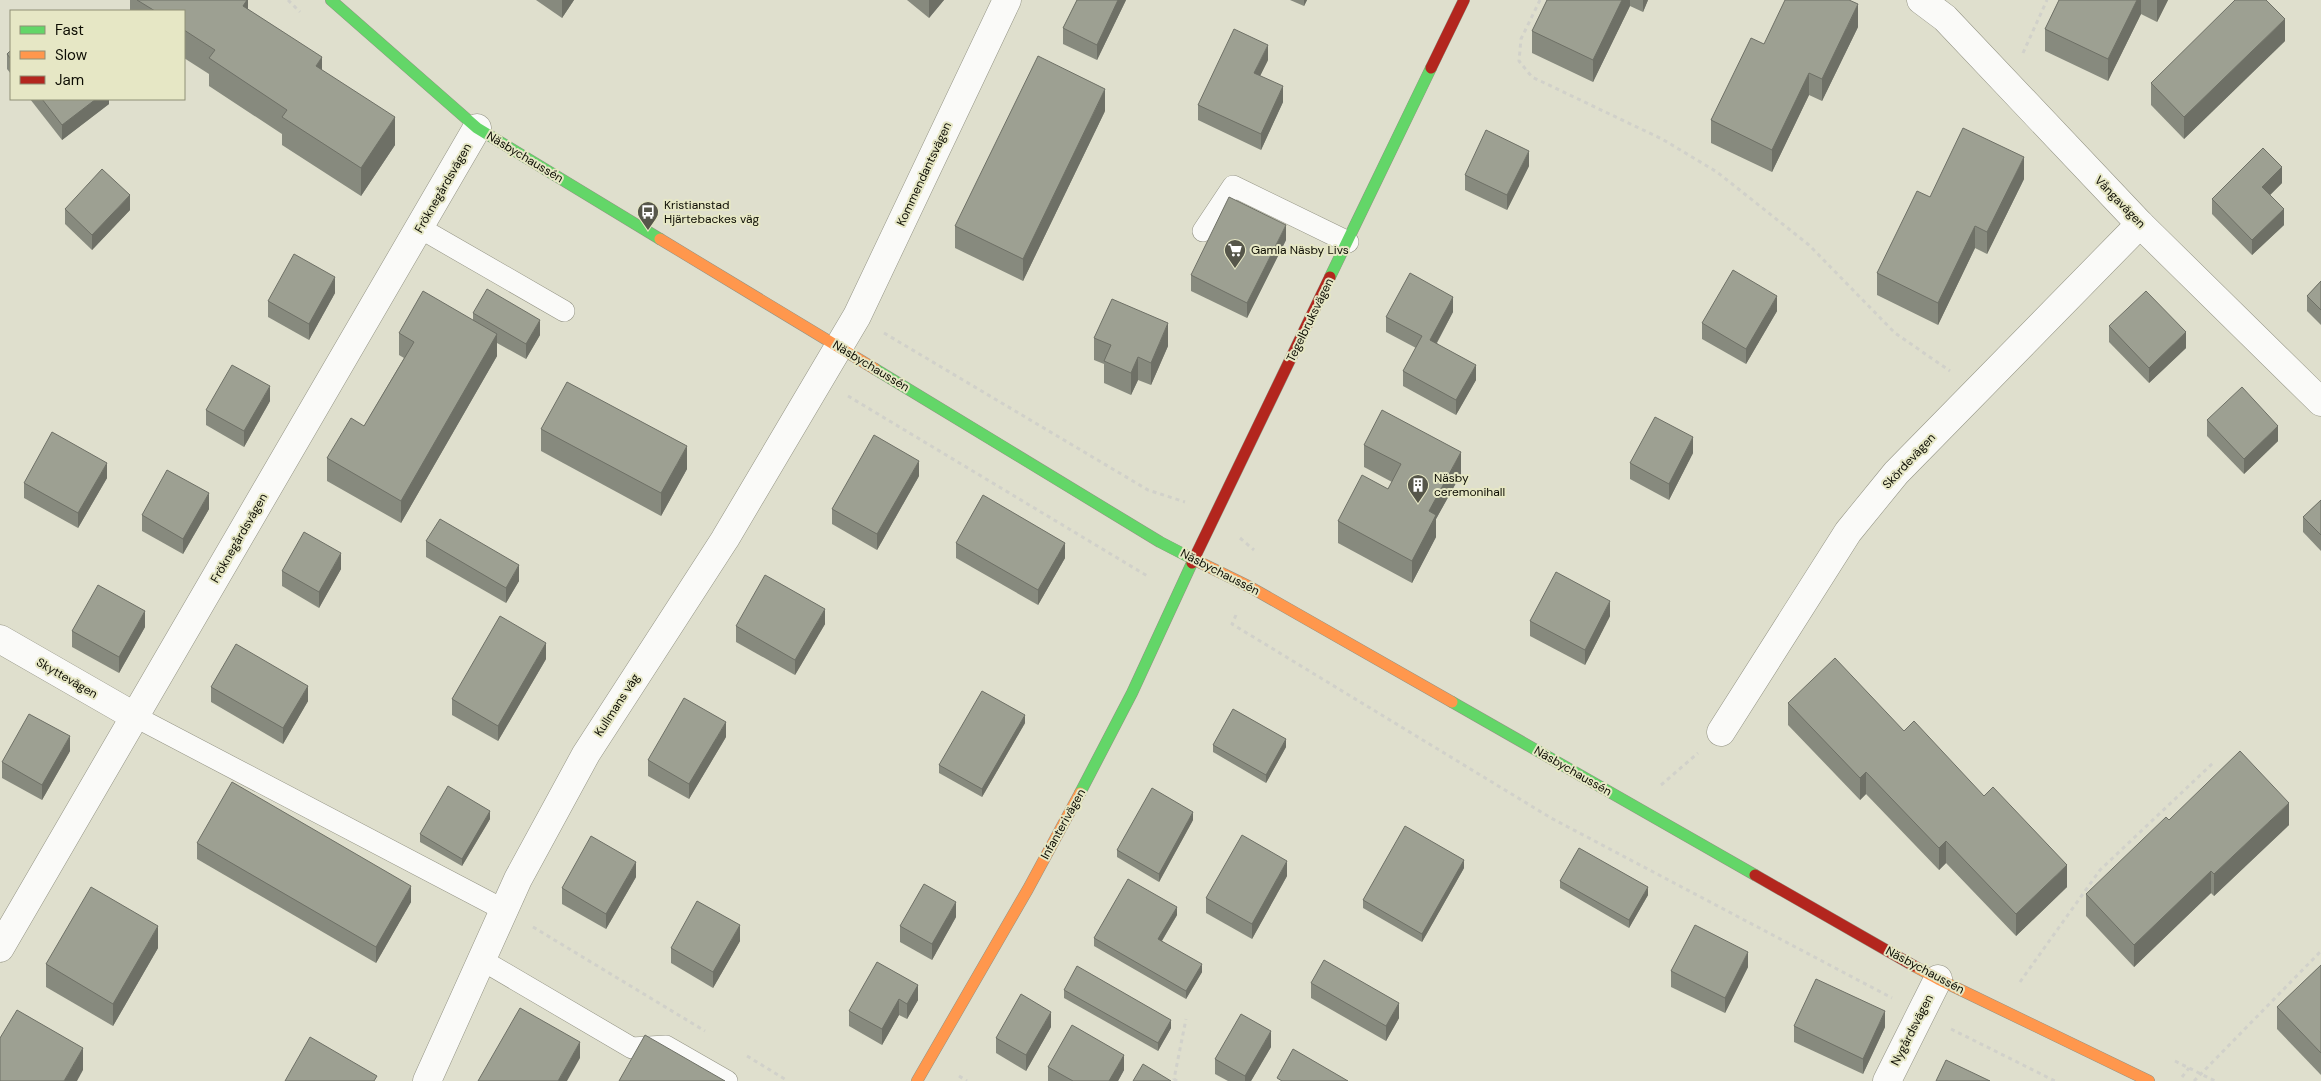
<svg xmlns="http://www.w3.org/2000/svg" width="2321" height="1081" viewBox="0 0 2321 1081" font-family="'DM Sans',sans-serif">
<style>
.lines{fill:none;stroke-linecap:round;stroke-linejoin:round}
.lane-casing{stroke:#939384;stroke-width:22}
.street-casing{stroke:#939384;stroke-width:29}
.fast-casing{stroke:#939384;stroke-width:12}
.slow-casing{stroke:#939384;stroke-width:12}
.jam-casing{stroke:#939384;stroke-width:12}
.path{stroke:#d1d1ca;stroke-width:3;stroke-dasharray:4 4;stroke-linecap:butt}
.lane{stroke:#fafaf8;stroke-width:21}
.street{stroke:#fafaf8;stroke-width:28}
.fast{stroke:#63d668;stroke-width:11}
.slow{stroke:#ff974d;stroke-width:11}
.jam{stroke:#b3261e;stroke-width:11}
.wall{fill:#878a7e}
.shaded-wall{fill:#6e7066}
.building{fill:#9da092;stroke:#6e7066}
.labels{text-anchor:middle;stroke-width:4;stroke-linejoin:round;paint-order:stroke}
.street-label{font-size:12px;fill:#0d0d03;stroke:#e6e7c5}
.poi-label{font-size:12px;fill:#0d0d03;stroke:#e6e7c5;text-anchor:start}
</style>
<rect width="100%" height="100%" fill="#dfdfcd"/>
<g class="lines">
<!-- lane casing -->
<g class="lane-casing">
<g id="lane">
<polyline points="420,228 564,311"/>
<polyline points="1203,231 1233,186 1348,242"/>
<polyline points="134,716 504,910"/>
<polyline points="482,960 632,1048 666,1046 727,1081"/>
</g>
</g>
<!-- street casing -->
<g class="street-casing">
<g id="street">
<polyline points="1921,0 1945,18 2140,224 2321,402"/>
<polyline points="0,639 134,716"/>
<polyline points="1721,732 1848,532 1896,473 2140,224"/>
<polyline points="0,948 477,128"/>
<polyline points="427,1081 518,879 586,754 725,539 857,316 1007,0"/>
<polyline points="1887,1081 1938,979"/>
</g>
</g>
<!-- fast casing -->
<g class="fast-casing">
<g id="fast">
<polyline points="331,0 477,128 660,239"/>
<polyline points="1330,277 1431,68"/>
<polyline points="875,369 1160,542 1191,558"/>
<polyline points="1452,702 1755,875"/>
<polyline points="1080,793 1132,693 1192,563"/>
</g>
</g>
<!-- slow casing -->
<g class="slow-casing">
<g id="slow">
<polyline points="660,239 875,369"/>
<polyline points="1191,558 1250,587 1452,702"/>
<polyline points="1914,966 1938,979 2149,1081"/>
<polyline points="917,1081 1028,889 1080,793"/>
</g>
</g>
<!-- jam casing -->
<g class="jam-casing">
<g id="jam">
<polyline points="1431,68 1464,0"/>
<polyline points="1192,563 1330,277"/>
<polyline points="1755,875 1914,966"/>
</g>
</g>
<!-- path -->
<g class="path">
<polyline points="288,0 300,12"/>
<polyline points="1540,0 1521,39 1519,61 1532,77 1662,139 1717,172 1809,245 1895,333 1950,371"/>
<polyline points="2023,53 2047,0"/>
<polyline points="884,333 1148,490 1185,502"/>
<polyline points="848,396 1149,577"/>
<polyline points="1240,538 1254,550"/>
<polyline points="1236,615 1232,624 1551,818 1892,998"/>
<polyline points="1661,785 1698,753"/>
<polyline points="533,927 705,1031"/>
<polyline points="2020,982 2100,870 2213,763"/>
<polyline points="1951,1029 2055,1081"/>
<polyline points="747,1056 788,1081"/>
<polyline points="2175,1061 2215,1081"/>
<polyline points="959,1076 967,1081"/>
<polyline points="2182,1077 2189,1068"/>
<polyline points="1177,1081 1174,1079 1186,1019"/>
<polyline points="2194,1081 2321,951"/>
</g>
<!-- lane -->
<use href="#lane" class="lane"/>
<!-- street -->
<use href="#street" class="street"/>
<!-- fast -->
<use href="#fast" class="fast"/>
<!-- slow -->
<use href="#slow" class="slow"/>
<!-- jam -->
<use href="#jam" class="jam"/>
</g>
<!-- wall -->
<g class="wall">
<polygon points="130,0 248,0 248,9 322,70 395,145 361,196 282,145 282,134 209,86 209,74 184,58 184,11 130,11"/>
<polygon points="536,0 574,0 562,18"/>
<polygon points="907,0 944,0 929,18"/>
<polygon points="1077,0 1126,0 1097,60 1063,44 1063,28"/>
<polygon points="1290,0 1307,0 1304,6"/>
<polygon points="1547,0 1648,0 1643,12 1630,6 1593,82 1532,53 1532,31"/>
<polygon points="2059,0 2168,0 2157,22 2141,14 2108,81 2045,51 2045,29"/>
<polygon points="1858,27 1822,101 1809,95 1772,172 1711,143 1711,120 1764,44"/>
<polygon points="2285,41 2184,139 2151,105 2151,83"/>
<polygon points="11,50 11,74 7,69 7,54"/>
<polygon points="1268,60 1260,76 1283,102 1261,150 1198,120 1198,105"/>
<polygon points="30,99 109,99 109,104 62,140"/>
<polygon points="1105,111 1023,281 955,248 955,226"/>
<polygon points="1529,166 1507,210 1465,190 1465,175"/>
<polygon points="2024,179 1987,254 1975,248 1938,325 1877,295 1877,273 1930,197"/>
<polygon points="2282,183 2270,195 2284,225 2252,255 2212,214 2212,199"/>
<polygon points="65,209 130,210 92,250 65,224"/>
<polygon points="1286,240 1247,318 1191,291 1191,275"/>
<polygon points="2321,281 2321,325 2307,311 2307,296"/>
<polygon points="335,293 309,340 268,317 268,301"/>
<polygon points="1777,311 1746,364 1702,339 1702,323"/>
<polygon points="1453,312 1437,343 1476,380 1456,415 1403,386 1403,371 1416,348 1386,332 1386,317"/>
<polygon points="473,313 540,335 526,359 497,343 497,356 401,523 327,481 327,458 364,426 404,358 399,355 399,333 473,320"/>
<polygon points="2109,326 2186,348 2149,383 2109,342"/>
<polygon points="1094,338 1168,346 1151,385 1138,380 1131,395 1104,383 1104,364 1094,360"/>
<polygon points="270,401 244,447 206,425 206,410"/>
<polygon points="2207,420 2278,441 2244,474 2207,436"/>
<polygon points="541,429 687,469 661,516 541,451"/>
<polygon points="1364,445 1461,474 1436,519 1436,537 1412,583 1338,543 1338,521 1388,489 1392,482 1364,467"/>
<polygon points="1693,453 1669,500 1630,479 1630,463"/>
<polygon points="919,476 877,550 832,524 832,509"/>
<polygon points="107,478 78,528 24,498 24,483"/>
<polygon points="2321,500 2321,551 2303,532 2303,517"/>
<polygon points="209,509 183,554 142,531 142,515"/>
<polygon points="426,541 519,581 506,603 426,557"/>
<polygon points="956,543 1065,558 1038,605 956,558"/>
<polygon points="341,569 319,608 282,586 282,571"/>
<polygon points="1610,616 1585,665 1530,636 1530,621"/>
<polygon points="825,624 795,675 736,642 736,626"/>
<polygon points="145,627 119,673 72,647 72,631"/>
<polygon points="546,659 498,741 452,715 452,699"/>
<polygon points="211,687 308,701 283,744 211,702"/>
<polygon points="1788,703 1904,731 2067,887 2016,936 1946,863 1939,870 1866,794 1860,800 1788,725"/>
<polygon points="1025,723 982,797 939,773 939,765"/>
<polygon points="726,737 689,799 648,776 648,760"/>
<polygon points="1213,745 1286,747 1266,783 1213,752"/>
<polygon points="70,751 42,800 2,778 2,762"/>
<polygon points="490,819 462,866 420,842 420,834"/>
<polygon points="1193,820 1159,882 1117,857 1117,850"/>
<polygon points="2169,820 2289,825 2214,896 2211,893 2134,967 2086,916 2086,894"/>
<polygon points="197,843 411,902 376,963 197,859"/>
<polygon points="1464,868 1422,942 1363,908 1363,900"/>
<polygon points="1287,876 1252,939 1206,913 1206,898"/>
<polygon points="636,877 606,929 562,904 562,888"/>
<polygon points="1560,881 1648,895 1629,928 1560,888"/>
<polygon points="1177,915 1162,941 1202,972 1186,999 1094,946 1094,938"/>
<polygon points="956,917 932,960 900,942 900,926"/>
<polygon points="740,941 713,988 671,963 671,948"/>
<polygon points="158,948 113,1026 46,987 46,964"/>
<polygon points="2321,965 2321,1075 2277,1029 2277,1007"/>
<polygon points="1748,967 1725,1013 1671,987 1671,971"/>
<polygon points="1311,983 1399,1018 1386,1041 1311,998"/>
<polygon points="918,985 918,1000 907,1019 899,1015 882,1045 849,1026 849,1011"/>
<polygon points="1064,990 1171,1028 1158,1051 1064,998"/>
<polygon points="1794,1026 1885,1027 1863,1074 1794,1042"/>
<polygon points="1051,1027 1026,1071 996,1053 996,1038"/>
<polygon points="1271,1047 1251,1081 1228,1081 1215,1074 1215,1059"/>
<polygon points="1048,1067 1124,1070 1118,1081 1048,1081"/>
</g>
<!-- shaded-wall -->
<g class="shaded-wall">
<polygon points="247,0 248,0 248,26 243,6"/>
<polygon points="562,0 574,0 562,18"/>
<polygon points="929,0 944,0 929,18"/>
<polygon points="1118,0 1126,0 1097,60 1097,45"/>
<polygon points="1304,0 1307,0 1304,6"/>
<polygon points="1622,0 1630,0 1630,6 1593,82 1593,60"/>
<polygon points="1643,0 1648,0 1643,12"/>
<polygon points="2137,0 2141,0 2141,14 2108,81 2108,59"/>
<polygon points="2157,0 2168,0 2157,22"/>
<polygon points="1858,4 1858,27 1822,101 1822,79"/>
<polygon points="2285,19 2285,41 2184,139 2184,117"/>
<polygon points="1268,45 1268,60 1254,88 1254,73"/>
<polygon points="322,57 322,85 316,66"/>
<polygon points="1809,73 1809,95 1772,172 1772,150"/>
<polygon points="1283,86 1283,102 1261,150 1261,134"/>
<polygon points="1105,89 1105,111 1023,281 1023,259"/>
<polygon points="96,99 109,99 109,104 62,140 62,125"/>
<polygon points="395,117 395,145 361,196 361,168"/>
<polygon points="1529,151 1529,166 1507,210 1507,195"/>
<polygon points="2024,157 2024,179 1987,254 1987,232"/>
<polygon points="2282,167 2282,183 2262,203 2262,187"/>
<polygon points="130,195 130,210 92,250 92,235"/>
<polygon points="2284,209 2284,225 2252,255 2252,240"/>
<polygon points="1286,225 1286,240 1247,318 1247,303"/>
<polygon points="1975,226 1975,248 1938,325 1938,303"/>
<polygon points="335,277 335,293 309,340 309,324"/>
<polygon points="1777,296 1777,311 1746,364 1746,349"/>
<polygon points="1453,297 1453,312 1430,355 1430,340"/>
<polygon points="540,320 540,335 526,359 526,344"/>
<polygon points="1168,323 1168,346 1151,385 1151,363"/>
<polygon points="2186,332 2186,348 2149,383 2149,368"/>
<polygon points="497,334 497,356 401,523 401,501"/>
<polygon points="1138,357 1138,380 1131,395 1131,373"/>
<polygon points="1476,365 1476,380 1456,415 1456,400"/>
<polygon points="270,386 270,401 244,447 244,431"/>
<polygon points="2278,426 2278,441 2244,474 2244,459"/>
<polygon points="1693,437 1693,453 1669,500 1669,484"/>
<polygon points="687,446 687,469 661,516 661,493"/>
<polygon points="1461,452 1461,474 1436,519 1436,537 1412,583 1412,561 1429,511"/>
<polygon points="919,461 919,476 877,550 877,534"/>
<polygon points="107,463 107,478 78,528 78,513"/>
<polygon points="209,493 209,509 183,554 183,539"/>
<polygon points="1065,543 1065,558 1038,605 1038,590"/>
<polygon points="341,553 341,569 319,608 319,592"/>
<polygon points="519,565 519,581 506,603 506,588"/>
<polygon points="1610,601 1610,616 1585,665 1585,650"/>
<polygon points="825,609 825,624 795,675 795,660"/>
<polygon points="145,611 145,627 119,673 119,657"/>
<polygon points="546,643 546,659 498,741 498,726"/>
<polygon points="308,686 308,701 283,744 283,728"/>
<polygon points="1025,715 1025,723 982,797 982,789"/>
<polygon points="726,722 726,737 689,799 689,784"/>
<polygon points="70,736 70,751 42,800 42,785"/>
<polygon points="1286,739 1286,747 1266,783 1266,775"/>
<polygon points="1866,772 1866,794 1860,800 1860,778"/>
<polygon points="2289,803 2289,825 2214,896 2214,874"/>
<polygon points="490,811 490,819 462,866 462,859"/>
<polygon points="1193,812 1193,820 1159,882 1159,874"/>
<polygon points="1946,841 1946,863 1939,870 1939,848"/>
<polygon points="1464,860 1464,868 1422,942 1422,934"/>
<polygon points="1287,861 1287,876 1252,939 1252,924"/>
<polygon points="636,862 636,877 606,929 606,914"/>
<polygon points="2067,865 2067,887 2016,936 2016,914"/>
<polygon points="2211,871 2211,893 2134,967 2134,945"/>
<polygon points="411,886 411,902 376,963 376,947"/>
<polygon points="1648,887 1648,895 1629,928 1629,920"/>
<polygon points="956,902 956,917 932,960 932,944"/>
<polygon points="1177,907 1177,915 1158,947 1158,939"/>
<polygon points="740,925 740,941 713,988 713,972"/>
<polygon points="158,926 158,948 113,1026 113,1004"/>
<polygon points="1748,952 1748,967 1725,1013 1725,998"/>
<polygon points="1202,964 1202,972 1186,999 1186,991"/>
<polygon points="918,985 918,1000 907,1019 907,1004"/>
<polygon points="899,999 899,1015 882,1045 882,1029"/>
<polygon points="1399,1003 1399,1018 1386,1041 1386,1026"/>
<polygon points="1885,1011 1885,1027 1863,1074 1863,1059"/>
<polygon points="1051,1012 1051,1027 1026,1071 1026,1055"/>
<polygon points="1171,1020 1171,1028 1158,1051 1158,1043"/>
<polygon points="1271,1031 1271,1047 1251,1081 1245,1081 1245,1076"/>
<polygon points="580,1042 580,1058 567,1081 558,1081"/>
<polygon points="83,1048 83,1070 77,1081 64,1081"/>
<polygon points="1124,1055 1124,1070 1118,1081 1109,1081"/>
</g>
<!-- building -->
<g class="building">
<polygon points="137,0 247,0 243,6 322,57 316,66 395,117 361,168 282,117 287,110 209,58 215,50 184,30 184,11 155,11"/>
<polygon points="1077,0 1118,0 1097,45 1063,28"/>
<polygon points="1547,0 1622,0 1593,60 1532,31"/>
<polygon points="1785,0 1849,0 1858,4 1822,79 1809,73 1772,150 1711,120 1751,38 1764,44"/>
<polygon points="2059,0 2137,0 2108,59 2045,29"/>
<polygon points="2235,0 2266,0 2285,19 2184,117 2151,83"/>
<polygon points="1234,29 1268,45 1254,73 1283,86 1261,134 1198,105"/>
<polygon points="11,50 11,59 7,54"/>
<polygon points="1038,56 1105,89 1023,259 955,226"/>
<polygon points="42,99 96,99 62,125"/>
<polygon points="1963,128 2024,157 1987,232 1975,226 1938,303 1877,273 1917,191 1930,197"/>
<polygon points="1486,130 1529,151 1507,195 1465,175"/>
<polygon points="2263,148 2282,167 2262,187 2284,209 2252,240 2212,199"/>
<polygon points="102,169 130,195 92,235 65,209"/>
<polygon points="1229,197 1286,225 1247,303 1191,275"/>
<polygon points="294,254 335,277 309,324 268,301"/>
<polygon points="1733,270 1777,296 1746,349 1702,323"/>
<polygon points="1410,273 1453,297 1430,340 1476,365 1456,400 1403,371 1422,336 1386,317"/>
<polygon points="2321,281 2321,310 2307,296"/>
<polygon points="487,289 540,320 526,344 473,313"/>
<polygon points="423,291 497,334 401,501 327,458 351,418 364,426 414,342 399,333"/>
<polygon points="2146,291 2186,332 2149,368 2109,326"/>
<polygon points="1112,299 1168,323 1151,363 1138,357 1131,373 1104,361 1111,345 1094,338"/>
<polygon points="232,365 270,386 244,431 206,410"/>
<polygon points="567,382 687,446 661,493 541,429"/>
<polygon points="2242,387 2278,426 2244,459 2207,420"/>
<polygon points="1382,410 1461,452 1429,511 1436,515 1412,561 1338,521 1362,475 1388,489 1401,464 1364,445"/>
<polygon points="1655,417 1693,437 1669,484 1630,463"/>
<polygon points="52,432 107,463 78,513 24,483"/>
<polygon points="874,435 919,461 877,534 832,509"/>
<polygon points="167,470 209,493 183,539 142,515"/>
<polygon points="983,495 1065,543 1038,590 956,543"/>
<polygon points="2321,500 2321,535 2303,517"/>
<polygon points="440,519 519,565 506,588 426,541"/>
<polygon points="304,532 341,553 319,592 282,571"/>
<polygon points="1556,572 1610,601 1585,650 1530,621"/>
<polygon points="765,575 825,609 795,660 736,626"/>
<polygon points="98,585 145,611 119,657 72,631"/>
<polygon points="500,616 546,643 498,726 452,699"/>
<polygon points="236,644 308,686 283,728 211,687"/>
<polygon points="1835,658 1904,731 1914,721 1984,796 1993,787 2067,865 2016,914 1946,841 1939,848 1866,772 1860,778 1788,703"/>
<polygon points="982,691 1025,715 982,789 939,765"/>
<polygon points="684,698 726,722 689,784 648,760"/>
<polygon points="1233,709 1286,739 1266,775 1213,745"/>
<polygon points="29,714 70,736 42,785 2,762"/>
<polygon points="2240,751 2289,803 2214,874 2211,871 2134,945 2086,894 2166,817 2169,820"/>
<polygon points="232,782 411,886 376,947 197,843"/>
<polygon points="448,786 490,811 462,859 420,834"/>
<polygon points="1152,788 1193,812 1159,874 1117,850"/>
<polygon points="1405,826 1464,860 1422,934 1363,900"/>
<polygon points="1242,835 1287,861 1252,924 1206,898"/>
<polygon points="591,836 636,862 606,914 562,888"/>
<polygon points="1579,848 1648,887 1629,920 1560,881"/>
<polygon points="1128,879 1177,907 1158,939 1202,964 1186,991 1094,938"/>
<polygon points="924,884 956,902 932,944 900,926"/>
<polygon points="91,887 158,926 113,1004 46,964"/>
<polygon points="697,901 740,925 713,972 671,948"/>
<polygon points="1695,925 1748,952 1725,998 1671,971"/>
<polygon points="1324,960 1399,1003 1386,1026 1311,983"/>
<polygon points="877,962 918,985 907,1004 899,999 882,1029 849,1011"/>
<polygon points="2321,965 2321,1053 2277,1007"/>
<polygon points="1077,966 1171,1020 1158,1043 1064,990"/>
<polygon points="1816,979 1885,1011 1863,1059 1794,1026"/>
<polygon points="1021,994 1051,1012 1026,1055 996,1038"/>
<polygon points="520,1008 580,1042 558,1081 478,1081"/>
<polygon points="17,1010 83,1048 64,1081 0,1081 0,1038"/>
<polygon points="1241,1014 1271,1031 1245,1076 1215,1059"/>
<polygon points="1072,1025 1124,1055 1109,1081 1073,1081 1048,1067"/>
<polygon points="645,1035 725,1081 619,1081"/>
<polygon points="310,1037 377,1076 374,1081 285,1081"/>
<polygon points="1293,1049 1348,1081 1282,1081 1277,1078"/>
<polygon points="1946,1060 1990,1081 1936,1081"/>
<polygon points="1143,1064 1171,1081 1133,1081"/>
</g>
<!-- icons -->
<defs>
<g id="bus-pin" transform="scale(1.125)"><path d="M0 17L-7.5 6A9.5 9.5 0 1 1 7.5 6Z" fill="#56564a" stroke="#e6e7c5"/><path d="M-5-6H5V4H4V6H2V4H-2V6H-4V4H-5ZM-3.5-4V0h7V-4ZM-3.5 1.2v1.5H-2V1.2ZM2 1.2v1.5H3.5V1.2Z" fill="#fff"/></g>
<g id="supermarket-pin" transform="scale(1.125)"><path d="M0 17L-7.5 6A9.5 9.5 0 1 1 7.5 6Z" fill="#56564a" stroke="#e6e7c5"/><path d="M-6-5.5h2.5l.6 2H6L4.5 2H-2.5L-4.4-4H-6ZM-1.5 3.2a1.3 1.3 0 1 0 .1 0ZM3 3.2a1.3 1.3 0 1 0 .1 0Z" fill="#fff"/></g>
<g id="building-pin" transform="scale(1.125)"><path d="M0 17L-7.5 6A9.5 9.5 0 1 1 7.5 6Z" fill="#56564a" stroke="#e6e7c5"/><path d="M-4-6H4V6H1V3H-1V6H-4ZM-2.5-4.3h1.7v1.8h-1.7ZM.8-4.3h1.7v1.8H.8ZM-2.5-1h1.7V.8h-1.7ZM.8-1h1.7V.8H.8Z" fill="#fff"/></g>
</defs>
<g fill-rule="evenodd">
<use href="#bus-pin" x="648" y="212"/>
<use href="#supermarket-pin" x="1235" y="250"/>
<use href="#building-pin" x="1418" y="485"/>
</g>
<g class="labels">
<!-- street labels -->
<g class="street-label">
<text transform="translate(525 157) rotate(31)" y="4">Näsbychaussén</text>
<text transform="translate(924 174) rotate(-65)" y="4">Kommendantsvägen</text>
<text transform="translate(443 188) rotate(-60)" y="4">Fröknegårdsvägen</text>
<text transform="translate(2120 202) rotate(46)" y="4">Vångavägen</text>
<text transform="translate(1310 320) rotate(-64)" y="4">Tegelbruksvägen</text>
<text transform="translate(871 366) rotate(31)" y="4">Näsbychaussén</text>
<text transform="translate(1909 461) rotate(-47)" y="4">Skördevägen</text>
<text transform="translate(239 538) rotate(-60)" y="4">Fröknegårdsvägen</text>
<text transform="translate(1220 572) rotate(27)" y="4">Näsbychaussén</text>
<text transform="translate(67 678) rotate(30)" y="4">Skyttevägen</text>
<text transform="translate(617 705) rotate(-57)" y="4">Kullmans väg</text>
<text transform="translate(1573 771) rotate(30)" y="4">Näsbychaussén</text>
<text transform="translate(1063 824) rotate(-61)" y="4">Infanterivägen</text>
<text transform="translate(1925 970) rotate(28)" y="4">Näsbychaussén</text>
<text transform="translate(1912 1030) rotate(-63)" y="4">Nygårdsvägen</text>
</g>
<!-- poi labels -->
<g class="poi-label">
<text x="664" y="209">Kristianstad<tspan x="664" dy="14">Hjärtebackes väg</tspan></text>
<text x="1251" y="254">Gamla Näsby Livs</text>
<text x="1434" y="482">Näsby<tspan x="1434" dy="14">ceremonihall</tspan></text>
</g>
</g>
<!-- legend -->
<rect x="10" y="10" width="175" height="90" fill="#e6e7c5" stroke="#8f9077"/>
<rect x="20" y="26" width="25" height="8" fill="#63d668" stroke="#8f9077"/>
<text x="55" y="35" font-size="15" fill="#0d0d03">Fast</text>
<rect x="20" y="51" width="25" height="8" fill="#ff974d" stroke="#8f9077"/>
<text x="55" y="60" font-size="15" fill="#0d0d03">Slow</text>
<rect x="20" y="76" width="25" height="8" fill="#b3261e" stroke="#8f9077"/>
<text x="55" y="85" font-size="15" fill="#0d0d03">Jam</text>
</svg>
